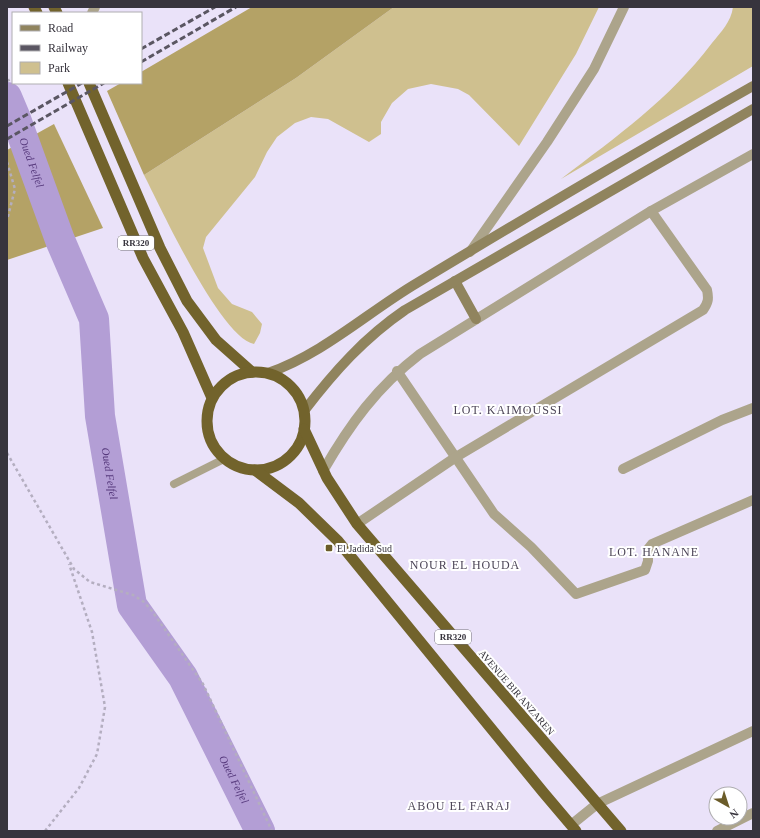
<svg xmlns="http://www.w3.org/2000/svg" width="760" height="838" viewBox="0 0 760 838" font-family="'Times New Roman',serif">
<style>
.green{fill:#cfc08f}
.forest{fill:#b4a266}
.lines{fill:none;stroke-linecap:round;stroke-linejoin:round}
.river{stroke:#b39ed5;stroke-width:30}
.path{stroke:#b4aec0;stroke-width:2.5;stroke-dasharray:3 3;stroke-linecap:butt}
.service{stroke:#aca48b;stroke-width:8}
.minor{stroke:#aca48b;stroke-width:10}
.tertiary{stroke:#aca48b;stroke-width:10}
.secondary{stroke:#90845e;stroke-width:10}
.trunk{stroke:#72632c;stroke-width:11}
.rail{stroke:#5a5662;stroke-width:3;stroke-dasharray:6 3;stroke-linecap:butt}
.poi-dot{fill:#6b5c29;stroke:#fff;stroke-width:1.5}
.labels{text-anchor:middle;stroke-width:4;stroke-linejoin:round;paint-order:stroke}
.shield{fill:#fff;stroke:#737177;stroke-width:1}
.shield-label{font-size:9px;font-weight:bold;fill:#37343d}
.poi-label{font-size:10px;fill:#37343d;stroke:#fff;text-anchor:start}
.street-label{font-size:10px;fill:#37343d;stroke:#fff}
.water-label{font-size:11px;font-style:italic;fill:#56397c;stroke:#fff}
.quarter-label{font-size:12px;letter-spacing:1px;fill:#4c4557;stroke:#fff}
</style>
<rect width="100%" height="100%" fill="#eae2f9"/>
<!-- green -->
<g class="green">
<path d="M394 7H599L576 54 519 146 469 95 458 89 431 84 408 89 392 103 381 122V134L369 142 328 119 311 117 295 123 277 137 267 152 255 177 206 237 203 248 218 288 232 304 252 312 262 324 260 333 254 344C220 337 161 208 144 175L296 78Z"/>
<path d="M733 7H753V66L561 179C617 136 669 100 712 43 721 32 731 22 733 7Z"/>
</g>
<!-- forest -->
<g class="forest">
<polygon points="252,7 394,7 296,78 144,175 107,91 121,83 141,83 141,72"/>
<polygon points="54,124 103,228 7,260 7,150"/>
</g>
<g class="lines">
<!-- river -->
<path class="river" id="s1" d="M7 97 15 116 60 240 94 319 100 416 132 605 183 677 260 831"/>
<!-- path -->
<g class="path">
<polyline points="7,81 13,78"/>
<polyline points="7,162 15,189 7,220"/>
<polyline points="7,453 74,569 90,582 133,595 144,602 152,611 203,684 272,831"/>
<polyline points="45,831 79,788 97,754 105,707 92,632 69,564"/>
</g>
<!-- service -->
<polyline class="service" points="174,484 224,459"/>
<!-- minor -->
<g class="minor">
<polyline points="470,252 547,142 594,69 624,7"/>
<polyline points="397,371 494,514 531,547 576,594 645,570 648,561 648,549 652,544 753,500"/>
<polyline points="623,469 722,420 753,408"/>
<path d="M323 471C350 424 377 387 420 354L651 211 753 154"/>
<path d="M357 524 456 457 703 310C708 303 709 299 707 290L651 211"/>
<polyline points="571,825 597,804 753,731"/>
<polyline points="717,831 753,813"/>
</g>
<!-- tertiary -->
<polyline class="tertiary" points="92,13 95,7"/>
<!-- secondary -->
<g class="secondary">
<polyline points="455,281 476,319"/>
<path d="M268 373C323 354 368 312 417 283 528 216 640 150 753 86"/>
<path d="M304 411C334 372 364 338 405 310L753 109"/>
</g>
<!-- trunk -->
<g class="trunk">
<polyline points="34,7 37,13"/>
<polyline points="54,7 57,13"/>
<polyline points="68,83 143,258 183,332 212,398"/>
<polyline points="89,83 160,248 187,301 216,340 252,372"/>
<circle cx="256" cy="421" r="49"/>
<polyline points="304,429 327,478 357,524 621,831"/>
<polyline points="255,470 299,503 338,541 543,792 576,831"/>
</g>
<!-- rail -->
<g class="rail">
<polyline points="141,49 215,7"/>
<polyline points="141,62 236,7"/>
<polyline points="7,126 82,83"/>
<polyline points="7,139 104,83"/>
</g>
</g>
<!-- markers -->
<rect class="poi-dot" x="325" y="544" width="8" height="8" rx="2"/>
<g class="labels">
<!-- shield labels -->
<g class="shield">
<rect x="118" y="236" width="36" height="14" rx="3"/>
<rect x="435" y="630" width="36" height="14" rx="3"/>
</g>
<g class="shield-label">
<text x="136" y="246">RR320</text>
<text x="453" y="640">RR320</text>
</g>
<!-- poi labels -->
<g class="poi-label">
<text x="337" y="552">El Jadida Sud</text>
</g>
<!-- street labels -->
<g class="street-label">
<text transform="translate(517 692) rotate(49)" y="4">AVENUE BIR ANZAREN</text>
</g>
<!-- water labels -->
<g class="water-label">
<text dy="4" stroke="none"><textPath href="#s1" startOffset="70">Oued Felfel</textPath></text>
<text dy="4" stroke="none"><textPath href="#s1" startOffset="394">Oued Felfel</textPath></text>
<text dy="4" stroke="none"><textPath href="#s1" startOffset="730">Oued Felfel</textPath></text>
</g>
<!-- quarter labels -->
<g class="quarter-label">
<text x="508" y="414">LOT. KAIMOUSSI</text>
<text x="654" y="556">LOT. HANANE</text>
<text x="465" y="569">NOUR EL HOUDA</text>
<text x="459" y="810">ABOU EL FARAJ</text>
</g>
</g>
<!-- border -->
<rect width="760" height="838" fill="none" stroke="#37343d" stroke-width="16"/>
<!-- legend -->
<rect x="12" y="12" width="130" height="72" fill="#ffffff" stroke="#afaeb1"/>
<rect x="20" y="25" width="20" height="6" fill="#90845e" stroke="#afaeb1"/>
<text x="48" y="32" font-size="12" fill="#37343d">Road</text>
<rect x="20" y="45" width="20" height="6" fill="#5a5662" stroke="#afaeb1"/>
<text x="48" y="52" font-size="12" fill="#37343d">Railway</text>
<rect x="20" y="62" width="20" height="12" fill="#cfc08f" stroke="#afaeb1"/>
<text x="48" y="72" font-size="12" fill="#37343d">Park</text>
<!-- north arrow -->
<g transform="translate(728 806) rotate(141)"><circle r="19" fill="#ffffff" stroke="#afaeb1"/>
<path d="M0-3L7 15L0 10L-7 15Z" fill="#6b5c29"/>
<text y="-6" font-size="11" font-weight="bold" text-anchor="middle" fill="#37343d">N</text>
</g>
</svg>
